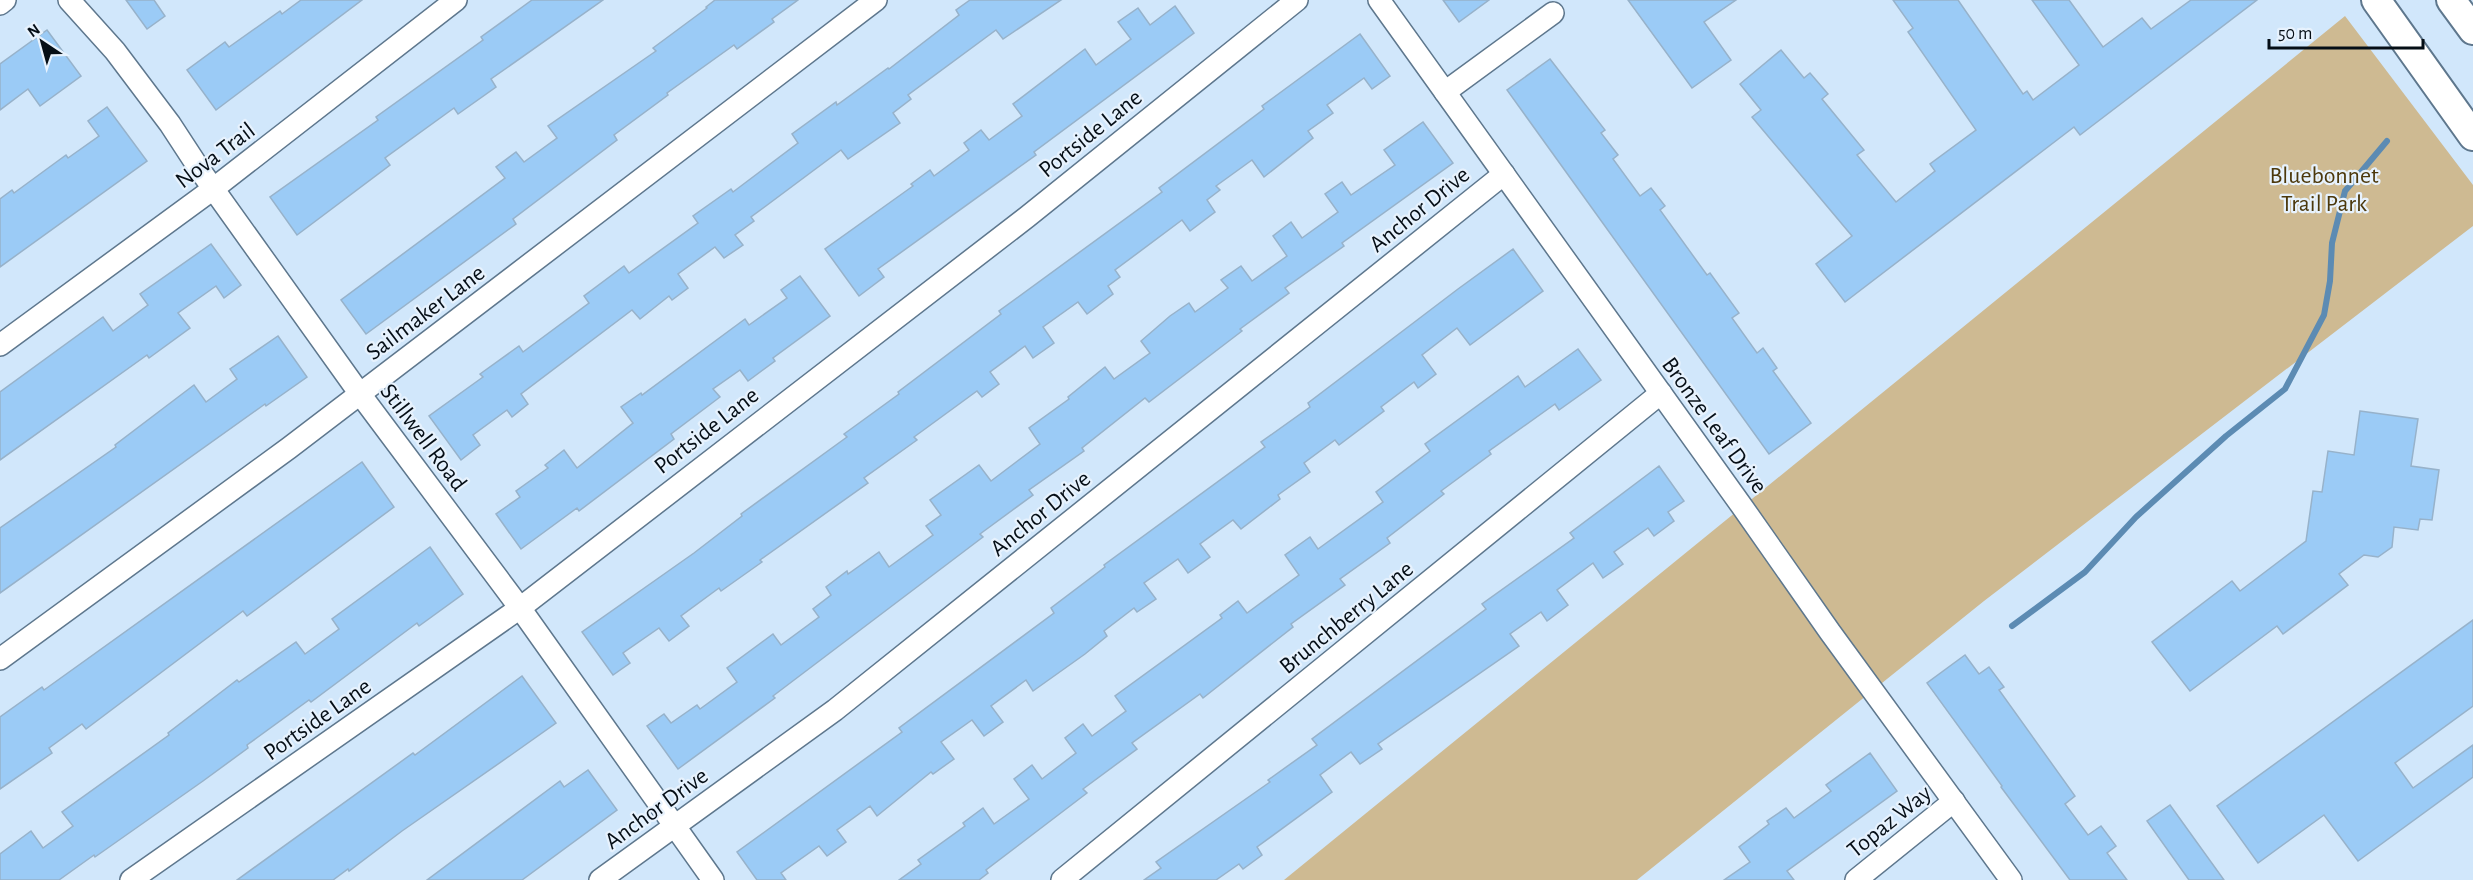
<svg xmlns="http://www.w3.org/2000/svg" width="2473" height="880" viewBox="0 0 2473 880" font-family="'Alegreya Sans',sans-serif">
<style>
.green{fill:#ceba92}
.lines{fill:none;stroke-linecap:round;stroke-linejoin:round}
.stream{stroke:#5c8bb3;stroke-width:6}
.building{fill:#9bcbf6;stroke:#97b2ca;stroke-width:1.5}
.minor-casing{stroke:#5e778d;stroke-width:24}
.secondary-casing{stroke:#5e778d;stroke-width:32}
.minor{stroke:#fff;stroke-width:21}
.secondary{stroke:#fff;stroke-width:28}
.labels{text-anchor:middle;stroke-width:4.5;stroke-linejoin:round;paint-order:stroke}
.street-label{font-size:24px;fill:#050e16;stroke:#e7f2fd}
.park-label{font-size:24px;fill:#4c380b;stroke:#e7f2fd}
</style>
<rect width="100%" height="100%" fill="#d1e7fb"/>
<!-- green -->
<polygon class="green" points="2345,16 2473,185 2473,226 1984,601 1637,880 1284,880"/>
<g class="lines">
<!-- stream -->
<polyline class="stream" points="2012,626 2085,572 2136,517 2226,436 2285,389 2324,315 2330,281 2332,243 2345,191 2387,141"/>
</g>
<!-- building -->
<g class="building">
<polygon points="126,0 154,0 165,16 147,29"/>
<polygon points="301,0 362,0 216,110 187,70 225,42 229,47 280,11 282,14"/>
<polygon points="532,0 603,0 491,79 496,87 458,114 454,108 385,158 390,165 297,235 270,197 378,120 376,117 483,40 481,37"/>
<polygon points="715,0 798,0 772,19 774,22 737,49 734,45 667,93 668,95 614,135 617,140 513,219 516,224 366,334 341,300 505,178 496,167 516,152 524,162 557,138 548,126 656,51 653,48 707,8 706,7"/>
<polygon points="970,0 1061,0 1003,39 996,30 908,95 911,99 893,113 900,123 848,159 841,150 751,217 754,221 735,235 743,245 724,258 715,247 678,274 688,288 672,300 669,296 640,319 632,310 521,394 528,404 512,417 507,410 473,435 480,445 461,460 429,416 483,377 480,374 519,346 523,352 589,303 584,296 624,266 629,273 698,223 693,216 731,189 733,192 798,143 792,134 836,102 837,105 888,68 889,69 959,15 956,10"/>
<polygon points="1443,0 1489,0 1459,22"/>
<polygon points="1628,0 1736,0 1704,22 1731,60 1692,88"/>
<polygon points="1893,0 1958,0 2023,94 2027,91 2033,100 2079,65 2032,0 2069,0 2103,47 2142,18 2151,29 2191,0 2257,0 2080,135 2074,127 1845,302 1816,264 1852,236 1752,117 1761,110 1740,84 1781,50 1804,78 1810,73 1828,94 1822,99 1864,150 1857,155 1896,202 1935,171 1930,164 1976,130 1908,32 1913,28"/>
<polygon points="1175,6 1194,33 1034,152 1036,155 878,269 884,277 859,296 825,249 913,186 911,184 930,170 934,176 969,150 964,143 981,130 989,140 1022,116 1013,104 1085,49 1096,65 1131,39 1118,22 1138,8 1150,25"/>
<polygon points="47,30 81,76 40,106 28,89 0,110 0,64"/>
<polygon points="1360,34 1390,76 1372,89 1364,78 1327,105 1333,113 1308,131 1313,138 1264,177 1252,160 1216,186 1220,190 1207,200 1215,212 1190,231 1182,220 1115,270 1120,277 1108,286 1113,294 1087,314 1078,302 1043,327 1054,343 1033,358 1025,346 990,372 999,384 982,397 977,391 914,437 917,440 864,478 868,483 760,560 762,562 721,591 719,588 681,616 689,626 669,641 659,628 623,653 630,663 613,675 582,632 694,553 742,516 741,514 847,437 844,434 899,394 898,392 1001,314 999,311 1162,192 1159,188 1264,109 1262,106"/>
<polygon points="1550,59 1605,130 1601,133 1618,155 1613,159 1640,196 1651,188 1665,206 1660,210 1707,275 1710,273 1739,313 1732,318 1757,353 1763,348 1777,368 1773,371 1811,423 1769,454 1507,90"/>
<polygon points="107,107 147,161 0,267 0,199 12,190 14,193 66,155 68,158 99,136 88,121"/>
<polygon points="1423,122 1453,163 1342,243 1344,246 1285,288 1289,293 1240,329 1242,331 1149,402 1145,398 1082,448 1084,451 1029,490 1033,495 980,534 983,537 773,696 775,698 678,769 647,726 664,714 671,723 697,705 700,709 737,682 727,668 773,634 781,645 819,617 813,609 831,595 826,587 847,571 848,574 879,552 889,567 933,535 926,526 941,515 930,500 979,465 991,481 1040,444 1029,428 1069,399 1068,397 1105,367 1114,379 1150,353 1141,341 1170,316 1189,303 1195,312 1228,288 1221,280 1241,266 1252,281 1287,256 1273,236 1291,222 1302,238 1338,212 1325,194 1342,182 1351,195 1395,165 1384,150"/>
<polygon points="211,244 241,285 224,298 216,286 178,313 190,328 149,358 147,355 0,460 0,392 103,317 113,331 148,305 140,294"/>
<polygon points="1513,249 1543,291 1470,345 1457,328 1422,355 1436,374 1418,388 1414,382 1381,407 1384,411 1339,445 1335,440 1304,463 1310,472 1278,495 1280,499 1241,529 1233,520 1200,544 1210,557 1188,573 1178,559 1144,583 1156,599 1137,612 1134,608 1104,631 1107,636 1085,654 1033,691 1026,680 991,706 1003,722 984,736 972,720 941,742 954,759 933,774 931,772 877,816 870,806 837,830 846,842 827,856 819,846 781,873 786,880 757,880 737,852 902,732 899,728 1054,613 1051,608 1105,567 1104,565 1265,447 1261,442 1310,407 1308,403 1458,289"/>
<polygon points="800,276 830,316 773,358 775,361 748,381 740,370 713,389 720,397 671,434 674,439 579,511 577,508 521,549 496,514 520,497 516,491 548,468 545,465 564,450 577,468 633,423 621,407 641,393 642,395 745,319 749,325 787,298 781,290"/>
<polygon points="278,336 307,377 266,406 265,404 0,593 0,528 116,447 115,445 194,385 206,402 237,379 230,369"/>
<polygon points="1578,349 1601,380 1559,410 1555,404 1489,451 1491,454 1441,491 1444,494 1387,538 1390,543 1340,579 1345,585 1291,624 1293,627 1203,698 1200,694 1132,743 1137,749 1083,789 1087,793 986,870 988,873 979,880 899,880 921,864 918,860 965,826 963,823 983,808 994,824 1029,799 1014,779 1032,765 1042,779 1076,753 1065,738 1083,724 1092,736 1126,711 1115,696 1222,618 1220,615 1238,601 1247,613 1299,575 1285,555 1310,537 1318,549 1383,502 1376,492 1430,451 1425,444 1518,376 1525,387"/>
<polygon points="2360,411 2418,419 2411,466 2439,470 2432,520 2420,519 2418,530 2394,527 2392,547 2378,557 2364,555 2339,574 2348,585 2283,634 2277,626 2190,691 2152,642 2232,581 2240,591 2306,541 2313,491 2322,492 2328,451 2354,455"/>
<polygon points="362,462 394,507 247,616 243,611 86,729 82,724 49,748 52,753 0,789 0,717 42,687 44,690"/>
<polygon points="1659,466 1684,501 1668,512 1674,521 1654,536 1648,528 1614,552 1623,564 1603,578 1593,563 1557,590 1568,605 1547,621 1541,612 1510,634 1519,646 1378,744 1382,749 1360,764 1351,752 1320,775 1332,792 1257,847 1262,855 1243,869 1239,864 1216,880 1144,880 1161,868 1156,862 1270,782 1268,780 1317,745 1312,739 1486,609 1482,604 1574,538 1570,533"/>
<polygon points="430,547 463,594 419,626 417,623 311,702 309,700 247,745 248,748 203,781 95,857 94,855 59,880 0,880 0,854 31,831 43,848 73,826 62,812 169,735 168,733 237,680 239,682 296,642 305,654 339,629 332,619"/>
<polygon points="2473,620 2473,706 2395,763 2413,788 2473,745 2473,777 2358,861 2324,815 2258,863 2217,806"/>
<polygon points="1965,655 1979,674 1989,667 2004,687 1999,690 2075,796 2065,804 2088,835 2101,826 2116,846 2107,853 2127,880 2070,880 2001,787 2002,786 1927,683"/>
<polygon points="522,676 556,723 511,755 402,831 349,871 348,869 333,880 237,880 413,753 415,755"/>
<polygon points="1870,753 1897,791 1787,871 1794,880 1724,880 1750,862 1739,847 1769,824 1767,821 1786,808 1794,818 1831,791 1826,785"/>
<polygon points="588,770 617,810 522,880 427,880 560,781 564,787"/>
<polygon points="2170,805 2224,880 2189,880 2147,821"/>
</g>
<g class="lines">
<!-- minor casing -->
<g class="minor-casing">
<g id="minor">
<polyline points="69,0 115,51 170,124 202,173 360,394 520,608 713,880"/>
<polyline points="1379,0 1741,505 1830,632 2011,880"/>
<polyline points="0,4 5,0"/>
<polyline points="1445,92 1553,13"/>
<polyline points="0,345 213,189 456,0"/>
<polyline points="0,659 289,448 876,0"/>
<polyline points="131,880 520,608 1027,217 1297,0"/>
<polyline points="600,880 835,710 1504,174"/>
<polyline points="1062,880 1661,393"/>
<polyline points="1856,880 1954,801"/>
</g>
</g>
<!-- secondary casing -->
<g class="secondary-casing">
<g id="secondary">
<polyline points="2376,0 2473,136"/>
<polyline points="2451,0 2473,30"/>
</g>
</g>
<!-- minor -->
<use href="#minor" class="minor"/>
<!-- secondary -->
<use href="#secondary" class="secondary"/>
</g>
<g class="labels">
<!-- street labels -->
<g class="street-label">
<text transform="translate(1090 133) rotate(-39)" y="8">Portside Lane</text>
<text transform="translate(215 155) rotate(-37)" y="8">Nova Trail</text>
<text transform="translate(1419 209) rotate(-39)" y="8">Anchor Drive</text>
<text transform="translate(425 312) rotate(-37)" y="8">Sailmaker Lane</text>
<text transform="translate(1715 425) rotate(54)" y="8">Bronze Leaf Drive</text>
<text transform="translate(706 430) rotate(-38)" y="8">Portside Lane</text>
<text transform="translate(424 437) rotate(53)" y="8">Stillwell Road</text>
<text transform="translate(1040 513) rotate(-39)" y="8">Anchor Drive</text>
<text transform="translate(1346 617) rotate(-39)" y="8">Brunchberry Lane</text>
<text transform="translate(317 719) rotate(-35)" y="8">Portside Lane</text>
<text transform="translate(656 808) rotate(-36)" y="8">Anchor Drive</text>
<text transform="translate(1889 821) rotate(-39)" y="8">Topaz Way</text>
</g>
<!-- park labels -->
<g class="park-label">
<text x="2324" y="183">Bluebonnet<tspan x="2324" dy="28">Trail Park</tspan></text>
</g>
</g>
<!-- north arrow -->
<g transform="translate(42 42) rotate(324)" stroke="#e7f2fd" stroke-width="4.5" paint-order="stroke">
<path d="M0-4.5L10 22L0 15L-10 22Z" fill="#050e16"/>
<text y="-9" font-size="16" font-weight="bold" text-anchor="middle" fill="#050e16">N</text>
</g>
<!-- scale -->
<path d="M2269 39v9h154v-9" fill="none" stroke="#050e16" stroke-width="3"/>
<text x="2278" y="39" font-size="18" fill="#050e16" stroke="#e7f2fd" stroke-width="4.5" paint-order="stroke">50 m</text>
</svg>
